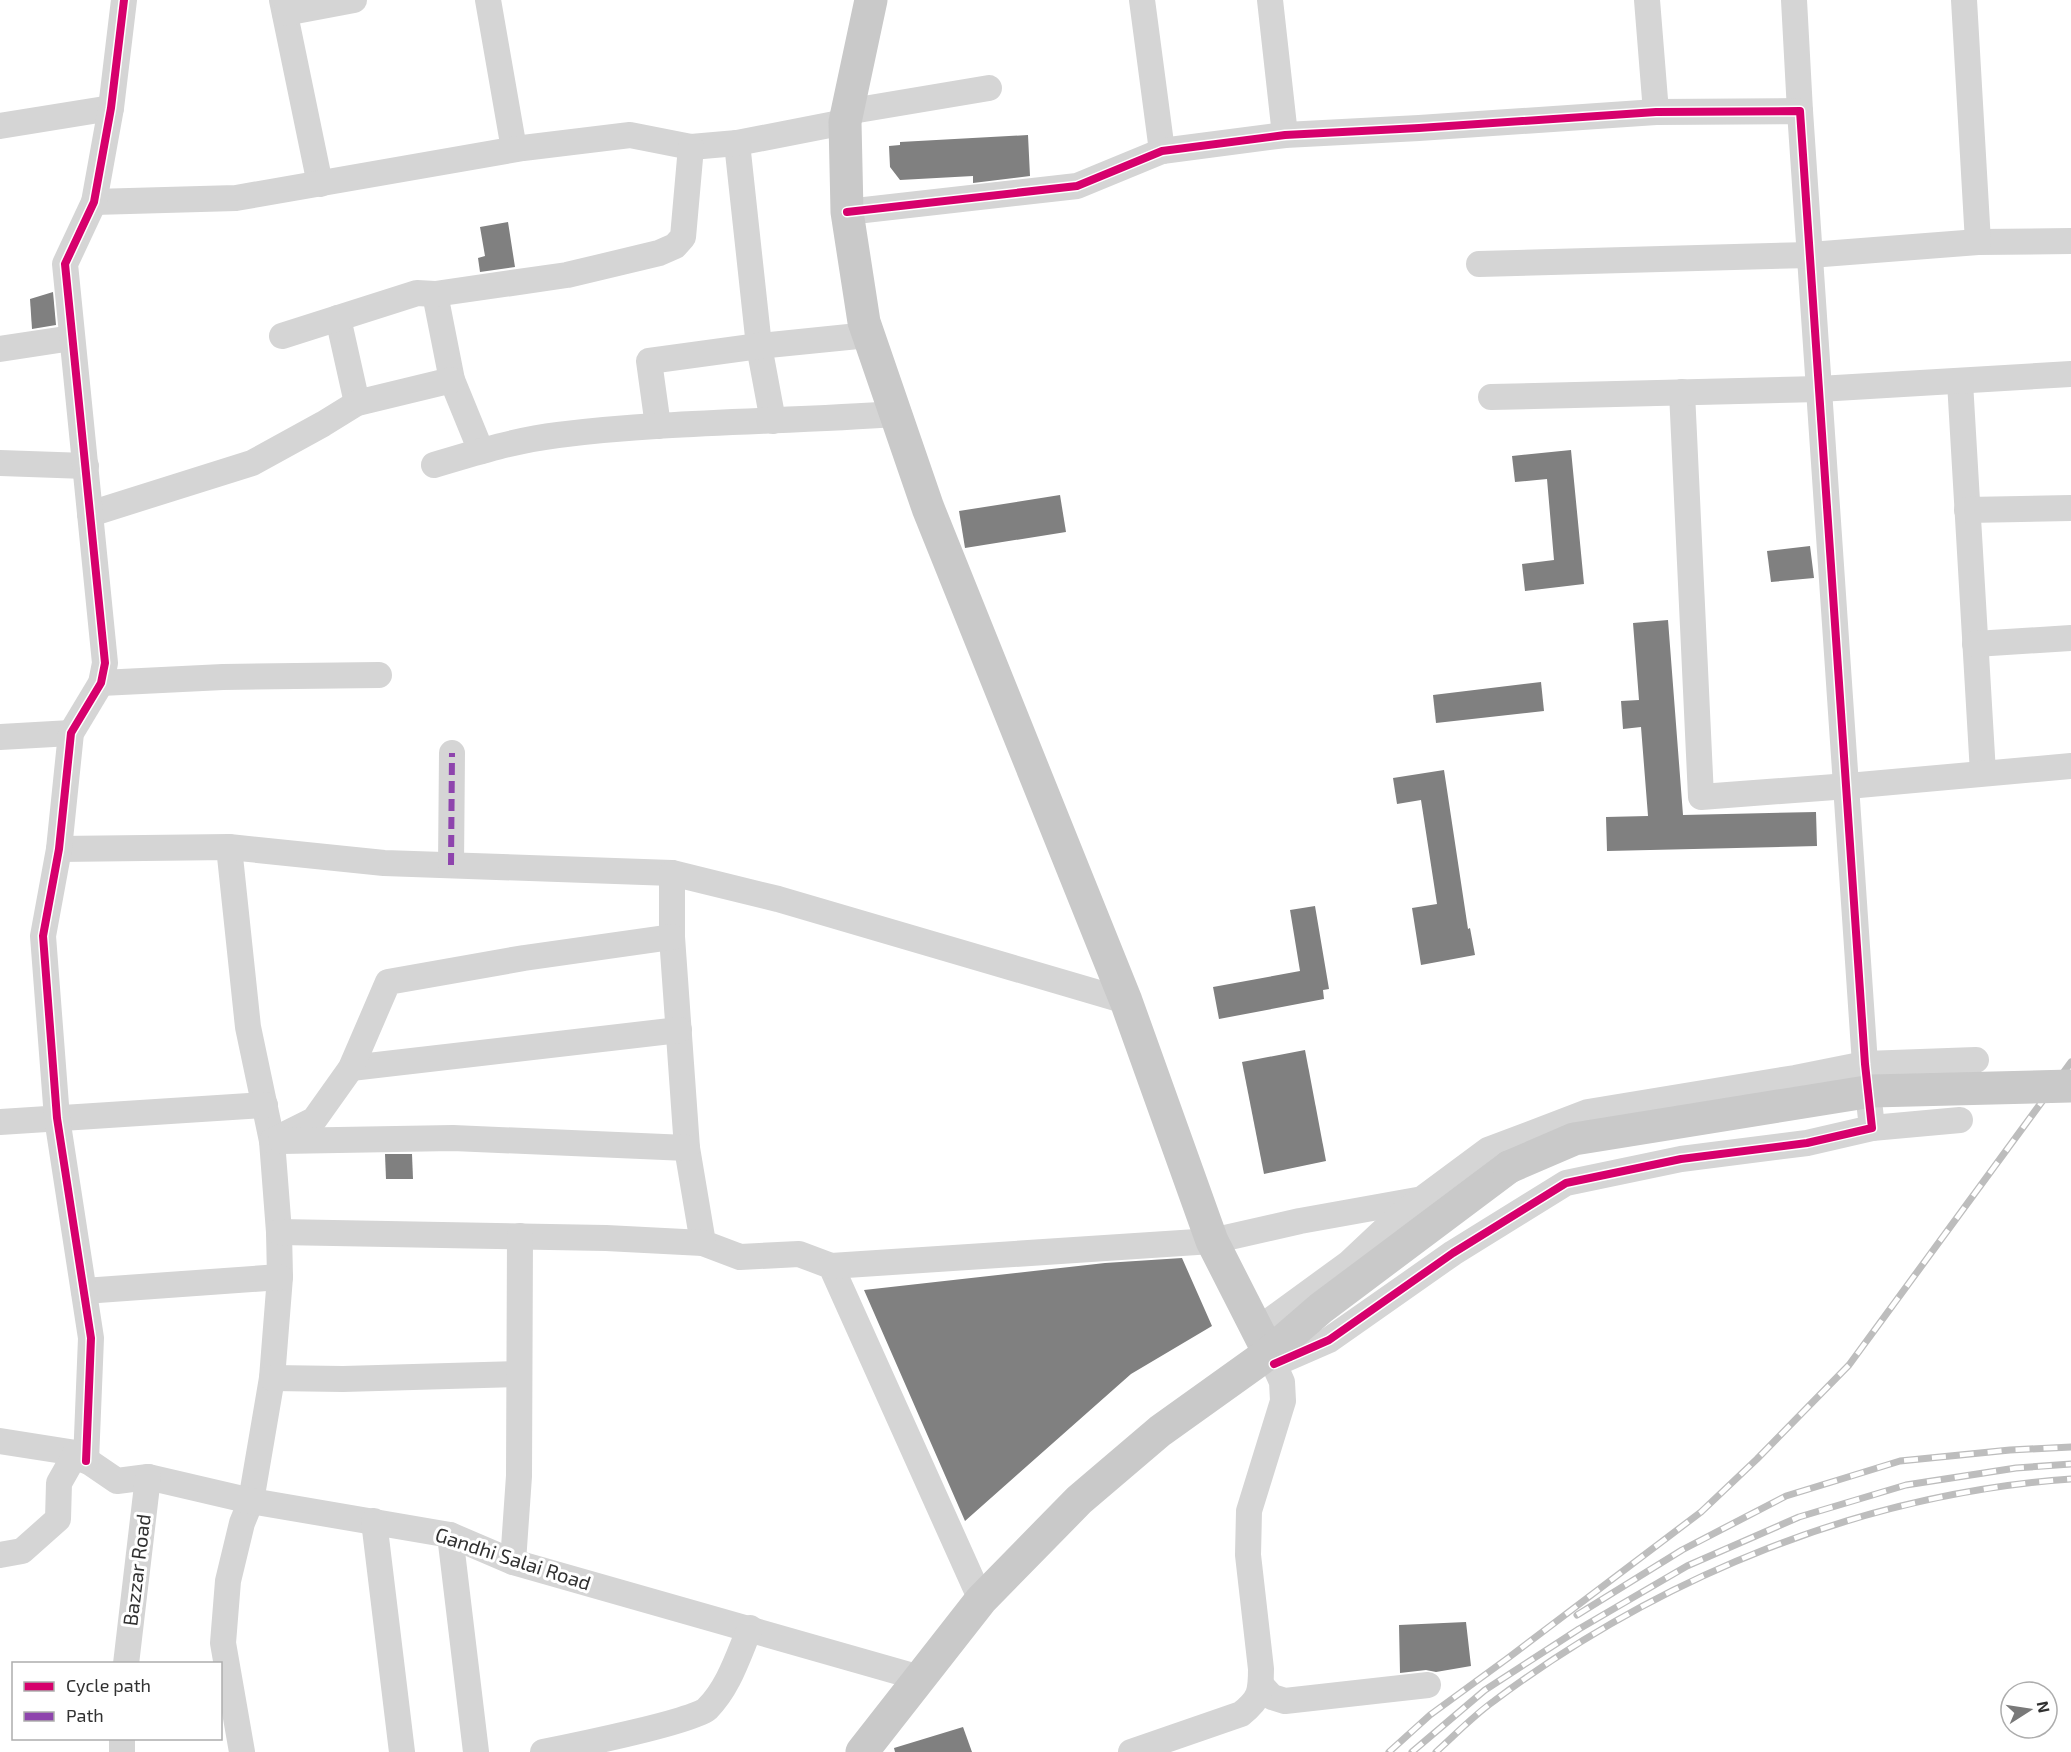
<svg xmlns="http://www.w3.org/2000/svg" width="2071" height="1752" viewBox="0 0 2071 1752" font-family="'Exo 2',sans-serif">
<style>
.building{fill:#808080}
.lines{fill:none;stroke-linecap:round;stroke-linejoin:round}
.minor{stroke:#d5d5d5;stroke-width:26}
.major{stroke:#c9c9c9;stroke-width:33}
.rail-casing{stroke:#bdbdbd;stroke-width:7}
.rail{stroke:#fff;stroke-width:4.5;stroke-dasharray:14;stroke-linecap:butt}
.major-bridge{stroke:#c9c9c9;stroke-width:33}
.quiet{stroke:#8e44ad;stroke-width:6;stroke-dasharray:12 6;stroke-linecap:butt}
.cycleway-casing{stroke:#fff;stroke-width:11}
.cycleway{stroke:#d6006c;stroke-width:8}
.labels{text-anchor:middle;stroke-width:6;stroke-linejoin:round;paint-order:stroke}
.street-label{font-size:20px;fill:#313131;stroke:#fff}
</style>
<rect width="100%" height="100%" fill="#fff"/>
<!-- building -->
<g class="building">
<polygon points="1028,135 1030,176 973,183 973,176 900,180 890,167 889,146 900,145 900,142"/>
<polygon points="508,222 515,267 480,272 478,258 485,256 480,227"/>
<polygon points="53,292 56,325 32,329 30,299"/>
<polygon points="1571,450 1584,584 1525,591 1522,564 1554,560 1547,479 1515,482 1512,456"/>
<polygon points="1060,495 1066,532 965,548 959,511"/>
<polygon points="1810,546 1814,578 1771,582 1767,551"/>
<polygon points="1668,620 1683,815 1816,812 1817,846 1607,851 1606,817 1648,816 1641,727 1623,729 1621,701 1639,700 1633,623"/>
<polygon points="1541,682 1544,711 1436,723 1433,695"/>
<polygon points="1444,770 1468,929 1470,928 1475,955 1421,965 1412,908 1437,904 1421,800 1397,804 1393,778"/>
<polygon points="1315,906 1329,989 1323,990 1324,999 1219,1019 1213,987 1300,971 1290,910"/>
<polygon points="1305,1050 1326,1161 1264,1174 1242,1062"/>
<polygon points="385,1154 412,1154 413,1179 386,1179"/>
<polygon points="1182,1258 1212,1326 1131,1374 965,1521 864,1290 1105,1263"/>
<polygon points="1466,1622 1471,1666 1436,1672 1426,1670 1400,1673 1399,1625"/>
<polygon points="963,1727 972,1752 895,1752 894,1748"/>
</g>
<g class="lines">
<!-- minor -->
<g class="minor">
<polyline points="282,0 320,184"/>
<polyline points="488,0 514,149"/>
<polyline points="1142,0 1162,151"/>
<polyline points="1270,0 1285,135"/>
<polyline points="1647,0 1656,112"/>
<polyline points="1794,0 1800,111"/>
<polyline points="285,13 354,0"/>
<polyline points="846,112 989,88"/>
<polyline points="0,126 111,108"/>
<polyline points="737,143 759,346 773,421"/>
<polyline points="94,202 236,198 523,148 630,135 691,147 737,143 845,122"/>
<polyline points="847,212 1077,186 1162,151 1285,135 1419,128 1656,112 1800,111 1865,1064 1872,1128 1807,1143 1681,1159 1566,1183 1453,1253 1329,1340 1274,1364"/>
<polyline points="1978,242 2071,241"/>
<polyline points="1479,264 1810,255 1978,242 1964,0"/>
<polyline points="435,294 452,380 481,451"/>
<polyline points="338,318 357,403"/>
<polyline points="282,336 417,293 435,294 567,275 659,253 675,246 683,237 691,147"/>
<polyline points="0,349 72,338"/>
<polyline points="1960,382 1983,773"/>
<polyline points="1682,392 1701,797 1848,786 2071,766"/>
<polyline points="1491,397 1819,389 2071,374"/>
<polyline points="658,426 649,361 759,346 868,335"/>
<polyline points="0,463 86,466"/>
<path d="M434 465C474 453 516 440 558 435 669 421 783 422 895 414"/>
<polyline points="1967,510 2071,508"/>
<polyline points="90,514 252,463 323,424 357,403 452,380"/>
<polyline points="1975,644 2071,638"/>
<polyline points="101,683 223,677 379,675"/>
<polyline points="0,737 71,733"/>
<polyline points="229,847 248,1027 272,1141 279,1232 280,1277 272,1378 251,1501 242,1523 228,1581 223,1643 242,1752"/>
<polyline points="59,849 229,847 384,863 672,873 778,899 1126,1001"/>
<polyline points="451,865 452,753"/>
<polyline points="672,873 672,937 687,1148 703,1243 740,1257 799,1254 831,1266 981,1600"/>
<polyline points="351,1068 679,1030"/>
<polyline points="0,1122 265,1105"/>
<polyline points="1872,1128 1960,1120"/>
<polyline points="272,1141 314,1120 351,1068 388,982 524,958 672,937"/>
<polyline points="281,1141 453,1138 687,1148"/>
<polyline points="279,1232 606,1238 703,1243"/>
<polyline points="831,1266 1212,1241 1300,1221 1417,1200"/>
<polyline points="84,1291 280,1277"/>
<polyline points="1257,1330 1349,1263 1399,1216 1488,1150 1588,1112 1795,1078 1865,1064 1976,1060"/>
<polyline points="272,1378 343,1379 518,1374"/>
<polyline points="0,1441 76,1453 117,1481 148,1477 251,1501 450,1535 513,1562 920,1678"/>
<polyline points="86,1461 91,1338 57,1118 43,936 59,849 71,733 101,683 105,663 65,264 94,202 111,108 124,0"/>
<polyline points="374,1521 402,1752"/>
<polyline points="450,1535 476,1752"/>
<polyline points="0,1555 22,1551 58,1519 59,1483 76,1453"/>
<polyline points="513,1562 519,1476 520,1236"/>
<polyline points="126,1664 148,1477"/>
<polyline points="1261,1685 1272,1697 1285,1701 1428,1685"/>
<polyline points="122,1738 122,1752"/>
<path d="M543 1752C568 1747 696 1721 707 1709 729 1687 738 1656 750 1628"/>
<path d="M1131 1752 1241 1714C1260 1699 1261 1692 1261 1669L1248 1555 1249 1511 1283 1401 1282 1382 1269 1353"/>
</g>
<!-- major -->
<g class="major">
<polyline points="871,0 845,122 847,212 864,322 928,508 1126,1001 1212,1241 1269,1353"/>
<polyline points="862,1752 981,1600 1079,1500 1160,1431 1269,1353 1321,1308 1509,1167"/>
</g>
<!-- rail casing -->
<g class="rail-casing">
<g id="rail">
<polyline points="1577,1615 1682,1550 1786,1496 1900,1461 2010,1450 2071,1447"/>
<polyline points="1389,1752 1430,1715 1508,1658 1701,1512 1757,1459 1849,1365 2071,1062"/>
<polyline points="1412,1752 1485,1690 1579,1629 1687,1566 1799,1517 1906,1485 2016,1468 2071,1464"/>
<path d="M1436 1752C1455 1735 1473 1716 1494 1701 1661 1576 1862 1494 2071 1479"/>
</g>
</g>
<!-- rail -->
<use href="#rail" class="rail"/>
<!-- major-bridge -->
<polyline class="major-bridge" points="1509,1167 1574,1139 1872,1091 2071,1086"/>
<!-- quiet -->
<polyline class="quiet" points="451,865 452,753"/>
<!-- cycleway casing -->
<g class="cycleway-casing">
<g id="cycleway">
<polyline points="847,212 1077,186 1162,151 1285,135 1419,128 1656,112 1800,111 1865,1064 1872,1128 1807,1143 1681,1159 1566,1183 1453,1253 1329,1340 1274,1364"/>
<polyline points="86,1461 91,1338 57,1118 43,936 59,849 71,733 101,683 105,663 65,264 94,202 111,108 124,0"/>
</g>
</g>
<!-- cycleway -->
<use href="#cycleway" class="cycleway"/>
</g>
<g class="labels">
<!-- street labels -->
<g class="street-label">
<text transform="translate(513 1559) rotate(18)" y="7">Gandhi Salai Road</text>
<text transform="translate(137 1570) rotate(-83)" y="7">Bazzar Road</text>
</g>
</g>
<!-- legend -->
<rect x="12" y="1662" width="210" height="78" fill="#ffffff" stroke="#adadad" stroke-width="1.5"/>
<rect x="24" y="1682" width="30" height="9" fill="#d6006c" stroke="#adadad" stroke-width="1.5"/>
<text x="66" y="1692" font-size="18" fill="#313131">Cycle path</text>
<rect x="24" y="1712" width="30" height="9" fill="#8e44ad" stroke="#adadad" stroke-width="1.5"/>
<text x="66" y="1722" font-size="18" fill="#313131">Path</text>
<!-- north arrow -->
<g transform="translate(2029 1710) rotate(78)"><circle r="28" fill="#ffffff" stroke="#adadad" stroke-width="1.5"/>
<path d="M0-4.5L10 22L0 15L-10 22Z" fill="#797979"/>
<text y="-9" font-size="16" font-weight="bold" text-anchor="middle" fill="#313131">N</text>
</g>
</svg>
